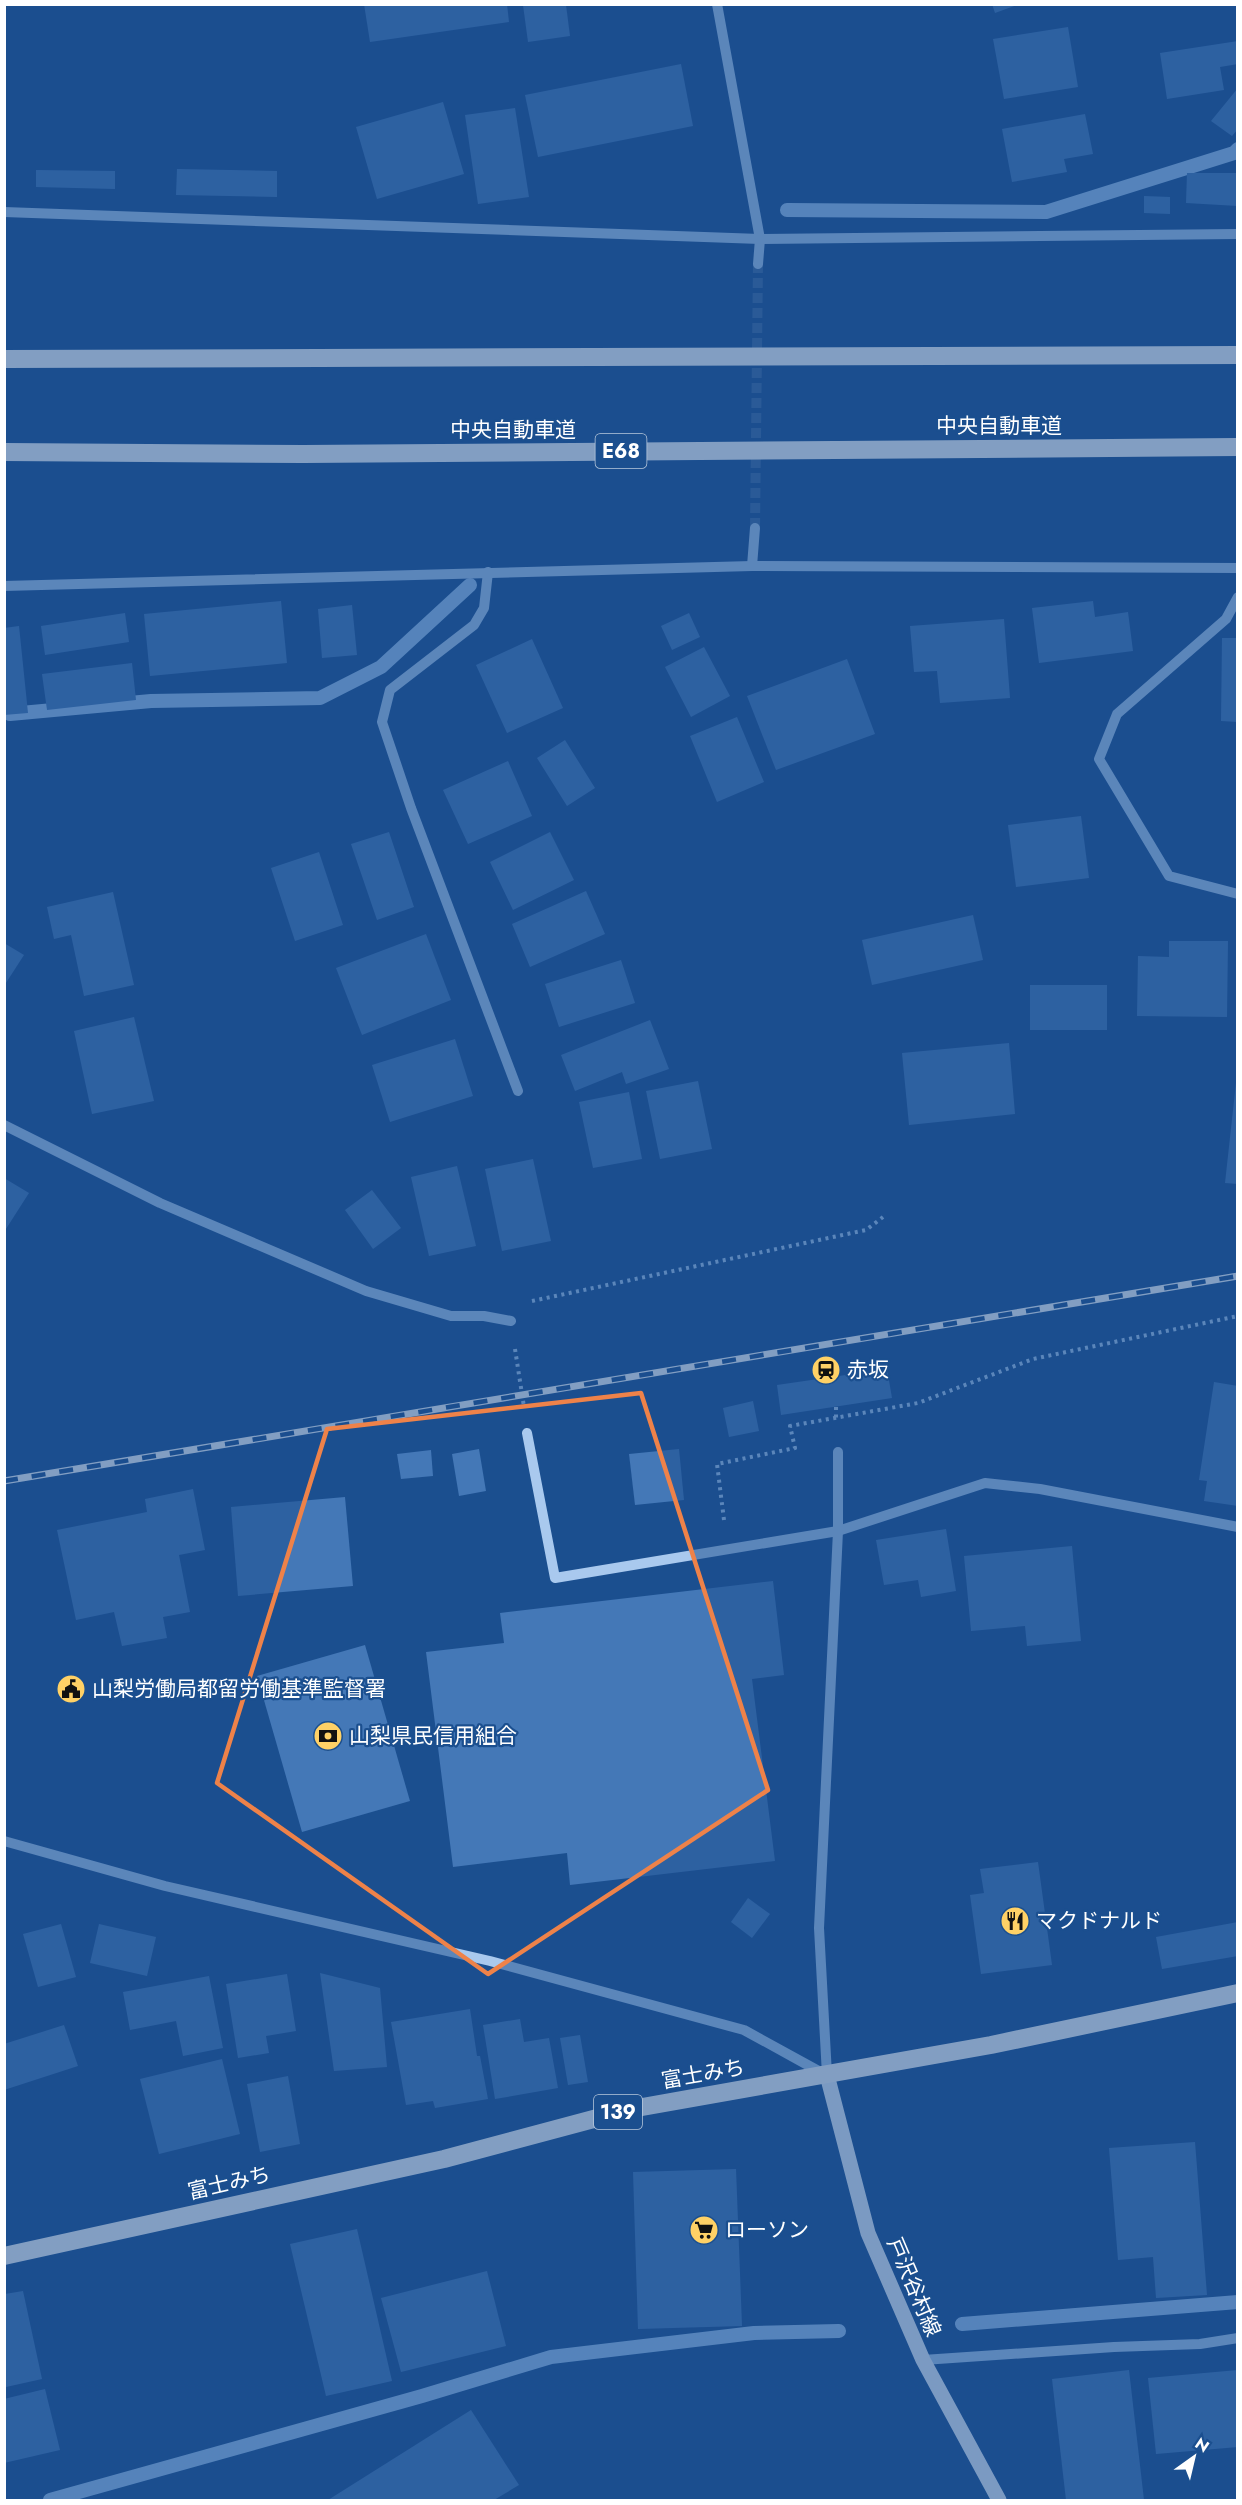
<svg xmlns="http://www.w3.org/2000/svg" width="1242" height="2505" viewBox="0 0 1242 2505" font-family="Jost,'Noto Sans JP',sans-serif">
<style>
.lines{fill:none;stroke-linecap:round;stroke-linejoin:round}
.stream{stroke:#9cc4f0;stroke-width:14}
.building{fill:#4478b7}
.minor-tunnel{stroke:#3d69a0;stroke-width:10;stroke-dasharray:10 5;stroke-linecap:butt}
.path{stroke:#a9c9ee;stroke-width:4;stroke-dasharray:3 4.5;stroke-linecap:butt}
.minor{stroke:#a9c9ee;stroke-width:10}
.major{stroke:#f0f6ff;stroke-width:15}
.highway{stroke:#fff;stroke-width:18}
.rail-casing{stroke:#fff;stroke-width:7}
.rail{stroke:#1b4f8f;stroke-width:4.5;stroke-dasharray:14;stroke-linecap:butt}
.marked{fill:none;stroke:#ee8249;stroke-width:4.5;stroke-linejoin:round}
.labels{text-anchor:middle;stroke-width:4.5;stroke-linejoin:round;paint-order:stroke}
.shield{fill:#1b4f8f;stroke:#bbcadd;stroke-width:1.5}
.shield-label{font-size:20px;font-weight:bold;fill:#fff}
.street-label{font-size:21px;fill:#fff;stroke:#1b4f8f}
.poi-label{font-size:21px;fill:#fff;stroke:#1b4f8f;text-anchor:start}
</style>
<rect width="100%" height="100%" fill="#1b4f8f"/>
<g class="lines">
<!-- stream -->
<g class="stream">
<polyline points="787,210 1046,212 1234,153 1238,149"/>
<polyline points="10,714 151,701 320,698 381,667 470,585"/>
<polyline points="962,2324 1238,2302"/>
<polyline points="50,2500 422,2396 551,2357 754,2333 839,2331"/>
</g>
</g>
<!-- building -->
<g class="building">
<polygon points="364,4 507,4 509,22 370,42"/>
<polygon points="992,4 1017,4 1017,5 995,13"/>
<polygon points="523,5 566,5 570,36 528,42"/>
<polygon points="1068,27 1078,87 1004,99 993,39"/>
<polygon points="1238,41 1238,64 1220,67 1224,90 1167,99 1160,53"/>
<polygon points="681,64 693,126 538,157 525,95"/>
<polygon points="1238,88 1238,129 1232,136 1211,121"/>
<polygon points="443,102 464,174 377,199 356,127"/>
<polygon points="515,108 529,197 478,204 465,115"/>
<polygon points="1085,114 1093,154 1064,159 1067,172 1012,182 1002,129"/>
<polygon points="177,169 277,171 277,197 176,195"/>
<polygon points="36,170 115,171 115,189 36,187"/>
<polygon points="1187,173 1238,173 1238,206 1186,203"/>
<polygon points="1144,196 1170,197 1170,214 1144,213"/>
<polygon points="281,601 287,663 150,676 144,614"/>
<polygon points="1093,601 1095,617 1128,612 1133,651 1039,663 1032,608"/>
<polygon points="352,605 357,655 322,658 318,609"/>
<polygon points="125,613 129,642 45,655 41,626"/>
<polygon points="689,613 700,637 672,650 661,626"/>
<polygon points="1004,619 1010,698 940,703 937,671 914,672 910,626"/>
<polygon points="19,626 28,713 4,715 4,628"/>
<polygon points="1222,638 1238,638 1238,722 1221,721"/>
<polygon points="532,639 563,708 507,733 476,665"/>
<polygon points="704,647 730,696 691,717 665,667"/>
<polygon points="847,659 875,734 776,770 747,696"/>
<polygon points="132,663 136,700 47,710 42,674"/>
<polygon points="737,717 764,782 717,802 690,736"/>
<polygon points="565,740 595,788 567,806 537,758"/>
<polygon points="508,761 532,816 468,844 443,790"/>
<polygon points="1081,816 1089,878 1016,887 1008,825"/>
<polygon points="389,832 414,907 377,920 351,844"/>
<polygon points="550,832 574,880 513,910 490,862"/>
<polygon points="319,852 343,925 295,941 271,868"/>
<polygon points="586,891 605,934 530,967 512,924"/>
<polygon points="113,892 134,985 84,996 71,935 54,939 47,907"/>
<polygon points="973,915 983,960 872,985 862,940"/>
<polygon points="426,934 451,1000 362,1035 336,968"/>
<polygon points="1169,941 1228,941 1227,1017 1137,1016 1138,956 1169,957"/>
<polygon points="4,943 24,955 4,986"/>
<polygon points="621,960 635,1003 559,1027 545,984"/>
<rect x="1030" y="985" width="77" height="45"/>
<polygon points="134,1017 154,1101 92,1114 74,1031"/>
<polygon points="650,1020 669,1069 626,1084 622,1072 575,1091 561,1055"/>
<polygon points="455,1039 473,1096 390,1122 372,1065"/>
<polygon points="1009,1043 1015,1114 909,1125 902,1053"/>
<polygon points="698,1081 712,1149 660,1159 646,1091"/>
<polygon points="1236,1083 1238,1083 1238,1184 1225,1183"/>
<polygon points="629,1092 642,1159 593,1168 579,1102"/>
<polygon points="533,1159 551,1241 502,1251 485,1169"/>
<polygon points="457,1166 476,1246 429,1256 411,1177"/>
<polygon points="4,1178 29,1193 4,1232"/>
<polygon points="372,1190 401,1228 373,1249 345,1210"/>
<polygon points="887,1369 892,1398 781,1415 777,1385"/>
<polygon points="1214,1382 1238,1386 1238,1506 1204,1501 1207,1481 1199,1480"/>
<polygon points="753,1401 759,1431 729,1437 723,1408"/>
<polygon points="479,1449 486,1491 459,1496 452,1454"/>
<polygon points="679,1449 684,1500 635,1505 629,1454"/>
<polygon points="431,1450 433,1476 401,1479 397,1454"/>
<polygon points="193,1489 205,1550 179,1555 190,1612 163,1617 167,1638 122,1646 114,1612 76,1620 57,1530 147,1512 145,1499"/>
<polygon points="345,1497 353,1586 238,1596 231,1507"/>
<polygon points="946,1529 956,1591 921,1597 918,1580 884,1585 876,1540"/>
<polygon points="1072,1546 1081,1641 1027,1646 1025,1626 971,1631 964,1556"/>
<polygon points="773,1581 784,1675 752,1679 775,1861 570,1885 567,1853 453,1867 426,1652 504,1643 500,1613"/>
<polygon points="365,1645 410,1801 302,1832 257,1676"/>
<polygon points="1038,1862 1052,1965 981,1974 970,1895 984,1893 980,1869"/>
<polygon points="748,1898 770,1914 752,1938 731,1922"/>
<polygon points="1238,1922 1238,1956 1162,1969 1156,1937"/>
<polygon points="61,1924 76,1977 38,1987 23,1934"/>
<polygon points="99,1924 156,1937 147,1976 90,1963"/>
<polygon points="320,1973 380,1988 387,2067 334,2071"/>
<polygon points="287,1974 296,2031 266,2036 269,2053 238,2058 226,1984"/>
<polygon points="209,1976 223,2048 183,2056 176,2021 130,2030 123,1992"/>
<polygon points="470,2009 477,2056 480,2056 488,2099 435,2108 433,2101 406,2105 391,2022"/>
<polygon points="520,2019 524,2042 549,2038 558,2088 495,2099 483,2025"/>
<polygon points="64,2025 78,2066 4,2090 4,2044"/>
<polygon points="580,2035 588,2082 568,2085 560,2038"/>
<polygon points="222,2059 240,2134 159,2154 140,2079"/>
<polygon points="288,2076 300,2144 260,2152 247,2084"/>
<polygon points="1195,2142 1207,2295 1156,2298 1153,2257 1118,2260 1109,2148"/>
<polygon points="736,2169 742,2326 638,2329 633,2172"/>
<polygon points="357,2229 392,2381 326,2396 290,2244"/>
<polygon points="487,2271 506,2346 401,2372 381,2298"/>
<polygon points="23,2291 42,2379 6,2387 5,2294"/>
<polygon points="1129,2370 1144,2500 1066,2500 1052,2379"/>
<polygon points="1238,2370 1238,2447 1156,2454 1148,2378"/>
<polygon points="45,2389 60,2450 4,2463 4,2399"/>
<polygon points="471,2410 519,2485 494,2500 328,2500"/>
</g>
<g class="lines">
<!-- minor-tunnel -->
<polyline class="minor-tunnel" points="755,528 758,264"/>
<!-- path -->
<g class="path">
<polyline points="532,1301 866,1230 883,1217"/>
<polyline points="515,1349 524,1407"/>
<polyline points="836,1407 836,1418"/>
<polyline points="724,1520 717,1464 795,1448 790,1426 918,1403 1033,1359 1238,1316"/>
</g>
<!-- minor -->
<g class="minor">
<polyline points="717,4 760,239 758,264"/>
<polyline points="4,212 760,239 1238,234"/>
<polyline points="752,566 755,528"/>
<polyline points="488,572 484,608 474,625 390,690 382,722 411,808 518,1091"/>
<polyline points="4,586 752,566 1238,568"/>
<polyline points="1238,597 1226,619 1117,714 1099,759 1169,876 1238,894"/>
<polyline points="4,1125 160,1203 366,1291 451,1316 484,1316 511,1321"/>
<polyline points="527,1433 555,1578 838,1531 985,1483 1040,1489 1238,1527"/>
<polyline points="4,1841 165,1886 490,1961 744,2030 824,2074"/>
<polyline points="827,2075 819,1928 838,1531 838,1452"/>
<polyline points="923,2360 1114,2347 1200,2344 1238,2338"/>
</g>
<!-- major -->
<polyline class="major" points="827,2075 868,2233 923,2360 999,2500"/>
<!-- highway -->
<g class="highway">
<polyline points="4,359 1238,355"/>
<polyline points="4,452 303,454 1238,447"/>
<polyline points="4,2256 444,2159 631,2109 991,2045 1238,1993"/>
</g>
<!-- rail casing -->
<g class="rail-casing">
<polyline id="rail" points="4,1481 1238,1276"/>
</g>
<!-- rail -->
<use href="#rail" class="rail"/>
</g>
<!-- marked area -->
<path d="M0 0H1242V2505H0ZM641 1393 768 1790 488 1974 217 1783 327 1429Z" fill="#1b4f8f" fill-opacity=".55" fill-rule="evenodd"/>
<path class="marked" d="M641 1393 768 1790 488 1974 217 1783 327 1429Z"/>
<!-- icons -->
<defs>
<g id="station-disc" transform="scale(1.5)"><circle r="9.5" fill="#ffd166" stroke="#1b4f8f"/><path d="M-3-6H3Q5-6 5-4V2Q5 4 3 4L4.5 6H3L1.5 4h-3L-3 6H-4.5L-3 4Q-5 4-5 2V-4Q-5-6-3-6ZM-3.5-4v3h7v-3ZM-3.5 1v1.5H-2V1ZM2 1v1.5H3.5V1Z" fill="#111"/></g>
<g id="civic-disc" transform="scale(1.5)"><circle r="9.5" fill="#ffd166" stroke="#1b4f8f"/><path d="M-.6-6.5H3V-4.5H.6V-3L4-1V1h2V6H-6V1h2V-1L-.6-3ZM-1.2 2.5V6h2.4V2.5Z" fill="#111"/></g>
<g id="bank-disc" transform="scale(1.5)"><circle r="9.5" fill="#ffd166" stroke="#1b4f8f"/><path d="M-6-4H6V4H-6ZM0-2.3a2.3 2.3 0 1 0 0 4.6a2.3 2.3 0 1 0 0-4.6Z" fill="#111"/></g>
<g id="restaurant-disc" transform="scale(1.5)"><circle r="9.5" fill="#ffd166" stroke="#1b4f8f"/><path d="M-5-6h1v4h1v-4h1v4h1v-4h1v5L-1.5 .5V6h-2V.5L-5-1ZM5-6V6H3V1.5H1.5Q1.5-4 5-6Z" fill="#111"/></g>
<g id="supermarket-disc" transform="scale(1.5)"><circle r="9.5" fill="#ffd166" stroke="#1b4f8f"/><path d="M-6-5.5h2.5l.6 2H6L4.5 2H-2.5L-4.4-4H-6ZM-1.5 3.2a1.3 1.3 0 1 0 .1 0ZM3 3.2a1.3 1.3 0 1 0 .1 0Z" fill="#111"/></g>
</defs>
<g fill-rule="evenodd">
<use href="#station-disc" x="826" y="1370"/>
<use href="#civic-disc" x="71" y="1689"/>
<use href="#bank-disc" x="328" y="1736"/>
<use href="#restaurant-disc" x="1015" y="1921"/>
<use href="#supermarket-disc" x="704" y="2230"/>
</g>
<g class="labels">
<!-- shield labels -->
<g class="shield">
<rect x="595.5" y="434" width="51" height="34" rx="4.5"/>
<rect x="594" y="2095" width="48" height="34" rx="4.5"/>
</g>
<g class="shield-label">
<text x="621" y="458">E68</text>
<text x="618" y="2119">139</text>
</g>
<!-- street labels -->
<g class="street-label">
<text x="999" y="433">中央自動車道</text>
<text x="513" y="437">中央自動車道</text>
<text transform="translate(703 2074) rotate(-10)" y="7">富士みち</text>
<text transform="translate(229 2183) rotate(-13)" y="7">富士みち</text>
<text transform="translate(914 2287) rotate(67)" y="7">戸沢谷村線</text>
</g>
<!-- poi labels -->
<g class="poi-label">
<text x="847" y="1377">赤坂</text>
<text x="92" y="1696">山梨労働局都留労働基準監督署</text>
<text x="349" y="1743">山梨県民信用組合</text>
<text x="1036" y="1928">マクドナルド</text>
<text x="725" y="2237">ローソン</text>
</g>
</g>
<!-- border -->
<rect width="1242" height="2505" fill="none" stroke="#ffffff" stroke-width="12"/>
<!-- north arrow -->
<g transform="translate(1194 2457) rotate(34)" stroke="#1b4f8f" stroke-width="4.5" paint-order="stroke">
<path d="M0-4.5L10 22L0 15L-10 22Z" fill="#ffffff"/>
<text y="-9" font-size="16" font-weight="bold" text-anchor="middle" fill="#ffffff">N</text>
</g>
</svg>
